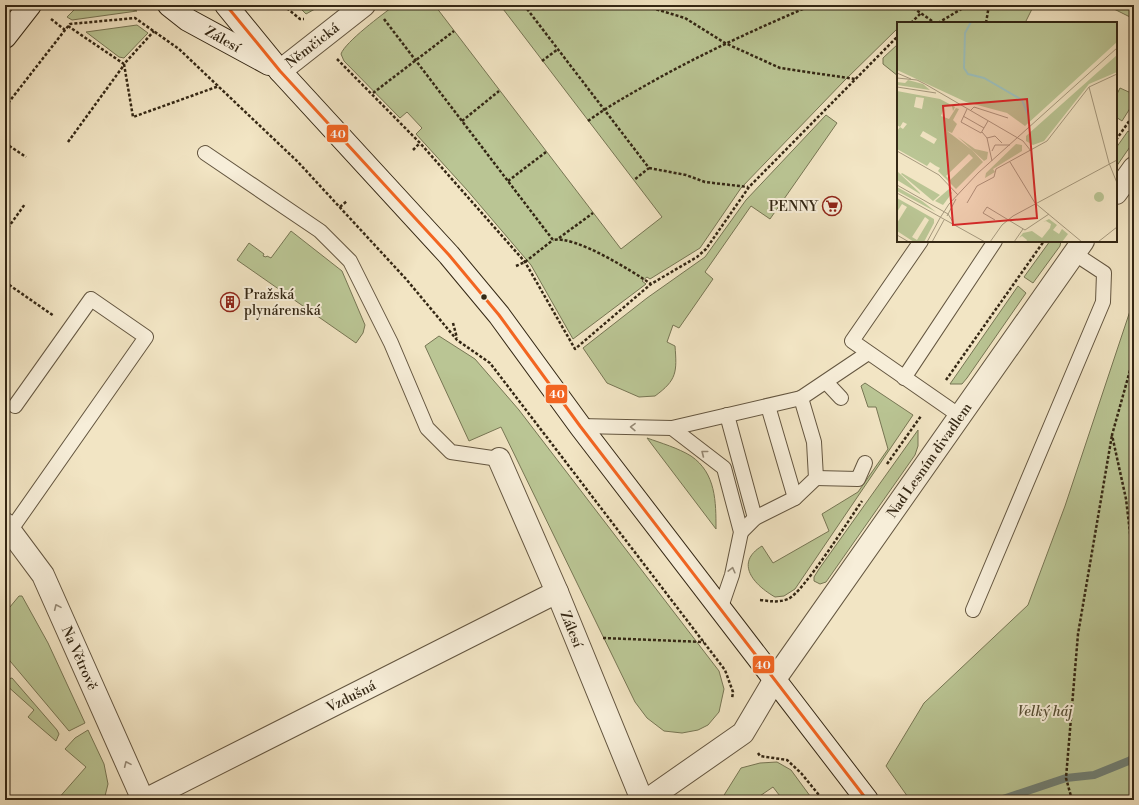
<svg xmlns="http://www.w3.org/2000/svg" width="1139" height="805" viewBox="0 0 1139 805" font-family="'Libre Bodoni',serif">
<style>
.green{fill:#bac594;stroke:#777654}
.lines{fill:none;stroke-linecap:round;stroke-linejoin:round}
.stream{stroke:#728278;stroke-width:8}
.service-casing{stroke:#645640;stroke-width:16}
.minor-casing{stroke:#645640;stroke-width:24}
.secondary-casing{stroke:#342714;stroke-width:24}
.path{stroke:#342714;stroke-width:2.5;stroke-dasharray:3 2;stroke-linecap:butt}
.service{stroke:#f7eed9;stroke-width:14}
.minor{stroke:#f7eed9;stroke-width:22}
.secondary{stroke:#f7eed9;stroke-width:22}
.bus-1-casing{stroke:#f7eed9;stroke-width:6}
.bus-1{stroke:#f26522;stroke-width:3}
.oneway{stroke:#968a76}
.bus-dot{fill:#342714;stroke:#f7eed9;stroke-width:1.5}
.labels{text-anchor:middle;stroke-width:4;stroke-linejoin:round;paint-order:stroke}
.street-label{font-size:14px;fill:#342714;stroke:#f7eed9}
.poi-label{font-size:14px;fill:#342714;stroke:#f7eed9;text-anchor:end}
.park-label{font-size:14px;font-style:italic;fill:#564e34;stroke:#f7eed9}
.inset-river{fill:none;stroke:#9cbeba;stroke-width:2}
.inset-road{fill:none;stroke:#a6997e;stroke-width:1}
.view{fill:#d62828;fill-opacity:0.15;stroke:#d62828;stroke-width:2}
.inset-edge{fill:none;stroke:#342714;stroke-width:2}
.line-badge{stroke:#f7eed9;stroke-width:1.5}
.badge-label{font-size:11px;text-anchor:middle;font-weight:bold;fill:#fff}
</style>
<rect width="100%" height="100%" fill="#f2e5c4"/>
<filter id="stains"><feTurbulence type="fractalNoise" baseFrequency=".005" numOctaves="4"/><feColorMatrix values="0 0 0 0 .2 0 0 0 0 .09 0 0 0 0 .02 0 0 0 .5 -.17"/></filter>
<radialGradient id="worn" r=".72"><stop offset=".6" stop-color="#630" stop-opacity="0"/><stop offset="1" stop-color="#630" stop-opacity=".3"/></radialGradient>
<!-- green -->
<g class="green">
<polygon points="83,5 120,5 137,11 72,20 67,17 75,9"/>
<polygon points="297,5 322,5 306,14"/>
<path d="M395 5H438L436 7 621 249 662 217 500 5H1034L1025 23H898V28L844 81 741 188 700 248 650 279 647 277 642 281 646 284 573 339 531 265 467 190 416 134 422 128 407 112 400 118 344 61 341 54C345 42 383 14 395 5Z"/>
<polygon points="1106,5 1134,5 1134,19"/>
<polygon points="137,25 148,33 124,58 119,57 86,32"/>
<polygon points="898,44 898,76 883,64 883,58"/>
<polygon points="1120,88 1131,93 1134,88 1134,102 1122,121 1116,117 1116,96"/>
<path d="M826 115 837 123 770 219 751 206 705 272 713 279 679 328 673 325 667 342 675 346C677 372 677 380 655 396L639 397 607 383 583 348 647 298 705 257 746 200Z"/>
<polygon points="1128,131 1134,136 1134,141 1116,167 1116,148"/>
<polygon points="291,231 342,271 365,325 363,333 356,343 237,260 249,243 264,254 263,256 266,257 267,256 271,258"/>
<polygon points="1050,241 1061,241 1060,246 1033,283 1024,277"/>
<polygon points="1018,286 1026,293 967,378 962,384 950,384"/>
<polygon points="1134,299 1134,800 910,800 886,766 924,703 1028,605 1065,506"/>
<polygon points="439,336 475,359 519,410 719,671 724,689 719,712 708,725 698,730 682,733 664,731 647,718 635,702 501,427 469,441 425,346"/>
<path d="M865 383 913 415 795 589 784 596 775 597C754 585 734 563 762 546L773 563 829 531 822 514 858 492 888 449 876 407H868L861 386Z"/>
<polygon points="918,430 918,446 915,455 826,582 820,584 814,581 814,577 819,569"/>
<path d="M647 438C661 443 678 448 691 456 716 473 716 502 716 529Z"/>
<polygon points="19,596 22,596 48,643 85,723 69,731 5,655 5,613"/>
<polygon points="12,678 57,730 59,734 56,741 28,717 34,710 5,684 8,679"/>
<polygon points="88,730 104,764 108,784 104,800 57,800 86,767 65,749 75,738"/>
<polygon points="777,762 791,770 813,800 783,800 773,787 754,800 721,800 741,768 760,763"/>
</g>
<g class="lines">
<!-- stream -->
<polyline class="stream" points="1000,800 1066,778 1094,775 1131,760 1134,755"/>
<!-- service casing -->
<g class="service-casing">
<g id="service">
<polyline points="205,153 320,231 350,261 391,343 427,428 451,452 499,459"/>
<polyline points="921,241 852,341 960,416"/>
<polyline points="904,378 995,241"/>
<polyline points="826,382 841,398"/>
<polyline points="768,406 795,498"/>
<polyline points="727,415 755,518"/>
<polyline points="580,426 672,428 801,398"/>
<polyline points="672,428 724,468 741,532 732,575 721,607"/>
<polyline points="816,478 858,479 865,463"/>
<polyline points="10,531 146,337 91,299 15,406"/>
<polyline points="741,532 755,518 795,498 816,478 814,442 801,398 868,353"/>
<polyline points="973,610 1103,302 1104,273 1075,254"/>
</g>
</g>
<!-- minor casing -->
<g class="minor-casing">
<g id="minor">
<polyline points="280,71 364,5"/>
<polyline points="1116,193 1134,168"/>
<polyline points="499,459 557,592 642,800"/>
<polyline points="5,524 43,575 143,800"/>
<polyline points="145,800 557,592"/>
<polyline points="647,800 743,733 775,679 1083,241"/>
</g>
</g>
<!-- secondary casing -->
<g class="secondary-casing">
<g id="secondary">
<polyline points="169,5 188,20 269,64"/>
<polyline points="226,5 280,71 449,255 499,315 580,426 867,800"/>
<polyline points="5,37 30,5"/>
</g>
</g>
<!-- path -->
<g class="path">
<polyline points="283,5 300,19 304,19"/>
<polyline points="524,5 649,168 634,180"/>
<polyline points="642,5 685,18 725,43 780,68 855,79"/>
<polyline points="909,5 935,23"/>
<polyline points="51,19 65,30 70,24 135,18 179,49 298,162 406,279 457,340 490,363 725,670 733,692 732,699"/>
<path d="M384 19 553 240C575 235 632 271 651 284L697 257 706 249 749 187 898 36"/>
<polyline points="911,23 921,13"/>
<polyline points="938,23 968,5"/>
<polyline points="986,23 989,5"/>
<polyline points="68,26 124,64 154,31"/>
<polyline points="337,59 420,143 525,262 575,349 651,284"/>
<polyline points="542,61 558,49"/>
<polyline points="124,64 133,117 219,86"/>
<polyline points="373,93 454,31"/>
<polyline points="5,107 65,30"/>
<polyline points="462,121 499,91"/>
<path d="M588 121C607 107 627 96 648 84 701 54 756 29 812 5"/>
<polyline points="1128,122 1134,127"/>
<polyline points="1116,140 1134,114"/>
<polyline points="68,142 124,65"/>
<polyline points="5,143 26,157"/>
<polyline points="413,150 420,143"/>
<polyline points="649,168 686,175 705,182 748,187"/>
<polyline points="508,181 546,152"/>
<polyline points="340,207 347,201"/>
<polyline points="5,232 25,204"/>
<polyline points="559,238 593,213"/>
<polyline points="516,266 525,262 553,240"/>
<polyline points="5,282 54,316"/>
<polyline points="453,323 457,338"/>
<polyline points="1134,356 1112,435 1126,499 1134,566"/>
<polyline points="946,380 1044,241"/>
<polyline points="887,464 921,416"/>
<path d="M760 600C770 601 778 603 788 599 803 593 850 518 862 501"/>
<polyline points="603,638 704,642"/>
<polyline points="758,753 760,756 787,760 801,773 823,800"/>
<polyline points="1072,800 1066,778 1078,634 1112,435"/>
</g>
<!-- service -->
<use href="#service" class="service"/>
<!-- minor -->
<use href="#minor" class="minor"/>
<!-- secondary -->
<use href="#secondary" class="secondary"/>
<!-- bus-1 casing -->
<g class="bus-1-casing">
<polyline id="bus-1" points="226,5 280,71 449,255 499,315 580,426 867,800"/>
</g>
<!-- bus-1 -->
<use href="#bus-1" class="bus-1"/>
</g>
<!-- one-way arrows -->
<defs><path id="oneway-chevron" d="M-2-3.5L2.5 0L-2 3.5" fill="none" stroke-width="1.6" stroke-linecap="round" stroke-linejoin="round"/></defs>
<g class="oneway">
<use href="#oneway-chevron" transform="translate(633 427) rotate(-179)"/>
<use href="#oneway-chevron" transform="translate(704 453) rotate(-142)"/>
<use href="#oneway-chevron" transform="translate(732 570) rotate(-76)"/>
<use href="#oneway-chevron" transform="translate(57 607) rotate(-114)"/>
<use href="#oneway-chevron" transform="translate(127 764) rotate(-114)"/>
</g>
<!-- icons -->
<defs>
<g id="supermarket-ring" transform="scale(1)"><circle r="9.5" fill="#f7eed9" stroke="#8f2418" stroke-width="1.5"/><path d="M-6-5.5h2.5l.6 2H6L4.5 2H-2.5L-4.4-4H-6ZM-1.5 3.2a1.3 1.3 0 1 0 .1 0ZM3 3.2a1.3 1.3 0 1 0 .1 0Z" fill="#8f2418"/></g>
<g id="building-ring" transform="scale(1)"><circle r="9.5" fill="#f7eed9" stroke="#8f2418" stroke-width="1.5"/><path d="M-4-6H4V6H1V3H-1V6H-4ZM-2.5-4.3h1.7v1.8h-1.7ZM.8-4.3h1.7v1.8H.8ZM-2.5-1h1.7V.8h-1.7ZM.8-1h1.7V.8H.8Z" fill="#8f2418"/></g>
</defs>
<g fill-rule="evenodd">
<use href="#supermarket-ring" x="832" y="206"/>
<use href="#building-ring" x="230" y="302"/>
</g>
<!-- markers -->
<circle class="bus-dot" cx="484" cy="297" r="3.5"/>
<g class="labels">
<!-- street labels -->
<g class="street-label">
<text transform="translate(223 39) rotate(29)" y="5">Zálesí</text>
<text transform="translate(312 45) rotate(-38)" y="5">Němčická</text>
<text transform="translate(929 460) rotate(-55)" y="5">Nad Lesním divadlem</text>
<text transform="translate(572 629) rotate(68)" y="5">Zálesí</text>
<text transform="translate(80 658) rotate(66)" y="5">Na Větrově</text>
<text transform="translate(351 696) rotate(-27)" y="5">Vzdušná</text>
</g>
<!-- poi labels -->
<g class="poi-label">
<text x="818" y="211">PENNY</text>
<text x="244" y="299" text-anchor="start">Pražská<tspan x="244" dy="16">plynárenská</tspan></text>
</g>
<!-- park labels -->
<g class="park-label">
<text x="1045" y="716">Velký háj</text>
</g>
</g>
<!-- overview -->
<g transform="translate(897 22)">
<rect width="220" height="220" fill="#f2e5c4"/>
<path d="M0 0H220V20L128 104 110 91 69 80 0 48ZM220 33V50L192 62 147 119 136 123 129 119V114ZM11 58 26 62 33 68 0 63V60L8 61ZM0 69 43 77 58 85 56 89 55 84 48 83 44 94 52 97 59 86 62 87 56 98 60 102 55 111 50 109 75 128 86 140 59 167 41 149 43 146 39 144 33 140 30 144 0 127V109L3 105 6 107 10 102 6 100 3 105 0 103ZM19 75 27 76 25 87 17 85ZM26 109 40 117 37 122 23 114ZM72 132 76 136 53 158 49 154ZM61 115 78 127 91 130 90 137 87 139ZM119 122 125 123V129L96 147 98 150 88 156 89 151ZM0 149 23 171V172L0 158ZM4 152 5 151 43 173 36 179ZM0 165 25 179 39 190 0 169ZM52 167 55 171 46 183 38 179ZM197 175a5 5 0 1 1 10 0a5 5 0 1 1-10 0ZM0 176 37 197V201L27 220H17L0 209V201L10 185 5 182 0 190ZM28 195 32 198 20 218 15 215ZM152 197 160 203 156 208 162 212 165 207 171 212 165 220H129L130 218 125 214 122 216 126 211 135 209 145 216 153 206 154 202 149 199 146 200Z" fill="#bac594" fill-rule="evenodd"/>
<path class="inset-river" d="M74 0 68 11 67 46 71 52 87 56 125 78 132 95"/>
<path class="inset-road" d="M0 51 14 57M0 56 20 58 28 62 126 119 134 129M0 65 39 71M192 65 212 141 220 161M70 87 64 100 84 111 91 99M73 89 77 85 111 96M66 94 87 106M85 110 90 116 98 114 105 121M90 116 95 139M0 129 42 153 61 173M95 129 98 123H113M113 140 138 181 185 220M0 163 51 192 56 200M0 171 88 220M70 181 80 164 97 155 99 147 150 119 192 65 220 52M50 194 59 177M43 196 52 182 81 151 220 26M98 198 86 191 90 185 128 208 152 192M0 213 12 220M30 220 43 196M35 220 47 198M93 220 105 203 116 194 220 138M117 220 126 207M201 220 220 205"/>
<path class="view" d="M130 77 140 196 56 203 46 84Z"/>
<rect width="220" height="220" class="inset-edge"/>
</g>
<g class="line-badge">
<rect x="326" y="124" width="23" height="19" rx="4" fill="#f26522"/>
<rect x="545" y="384" width="23" height="20" rx="4" fill="#f26522"/>
<rect x="752" y="655" width="23" height="19" rx="4" fill="#f26522"/>
</g>
<g class="badge-label">
<text x="338" y="138">40</text>
<text x="557" y="398">40</text>
<text x="763" y="669">40</text>
</g>
<!-- margin -->
<rect width="1139" height="805" fill="none" stroke="#f2e5c4" stroke-width="20"/>
<rect x="6" y="6" width="1127" height="793" fill="none" stroke="#342714" stroke-width="2"/>
<rect x="10" y="10" width="1119" height="785" fill="none" stroke="#342714"/>
<rect width="100%" height="100%" filter="url(#stains)"/>
<rect width="100%" height="100%" fill="url(#worn)"/>
</svg>
